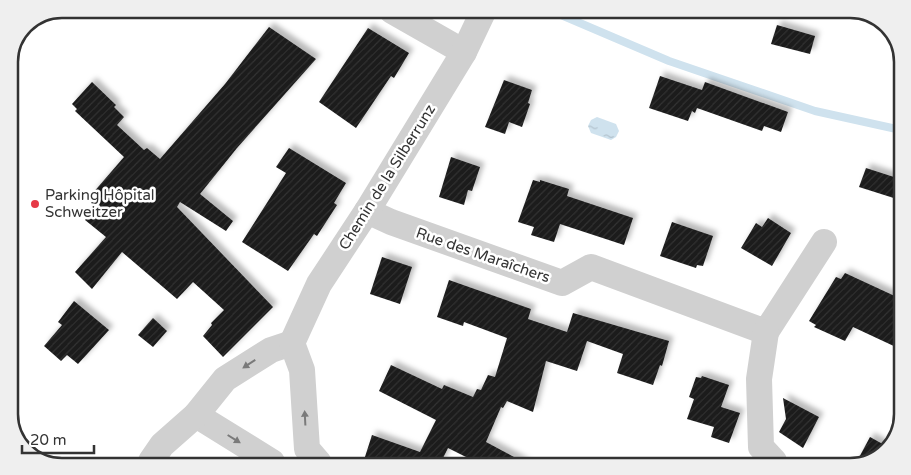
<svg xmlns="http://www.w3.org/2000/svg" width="911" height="475" viewBox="0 0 911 475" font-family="'Varela Round',sans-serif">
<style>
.water{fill:url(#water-ripples)}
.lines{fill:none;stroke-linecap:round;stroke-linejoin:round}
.stream{stroke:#cfe2ee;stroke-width:8}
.building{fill:url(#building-hatch);filter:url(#shadow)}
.minor{stroke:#d0d0d0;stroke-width:26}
.oneway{fill:#7a7a7a}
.poi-dot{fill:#e63946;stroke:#fff;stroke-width:2}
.labels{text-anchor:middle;stroke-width:5;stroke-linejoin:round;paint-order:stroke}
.street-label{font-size:15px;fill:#333;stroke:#fff}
.poi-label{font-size:15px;fill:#333;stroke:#fff;text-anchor:start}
.rim{fill:none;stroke:#333;stroke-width:2.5}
</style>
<defs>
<pattern id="water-ripples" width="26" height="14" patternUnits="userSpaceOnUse" patternTransform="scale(1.25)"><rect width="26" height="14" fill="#cfe2ee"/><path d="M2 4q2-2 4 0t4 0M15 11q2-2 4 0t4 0" fill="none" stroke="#b2c2cd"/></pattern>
<pattern id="building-hatch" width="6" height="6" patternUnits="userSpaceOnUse" patternTransform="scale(1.25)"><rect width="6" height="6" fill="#1a1a1a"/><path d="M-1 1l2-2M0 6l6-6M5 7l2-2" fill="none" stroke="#333"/></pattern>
<filter id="shadow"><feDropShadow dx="4.5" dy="-4.5" stdDeviation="2.5" flood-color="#0004"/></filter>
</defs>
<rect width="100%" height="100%" fill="#fff"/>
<!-- water -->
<polygon class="water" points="597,117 616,124 619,131 616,137 611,140 591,133 588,126 591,120"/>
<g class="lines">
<!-- stream -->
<polyline class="stream" points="554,12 669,61 815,111 901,130"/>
</g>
<!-- building -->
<g class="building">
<polygon points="777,25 815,36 810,54 771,44"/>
<polygon points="269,27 316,59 237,148 200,194 233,221 226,231 180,202 177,207 273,307 223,357 203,336 212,325 211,323 224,310 193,282 177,299 122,252 92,289 75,272 106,237 85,220 100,202 92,194 124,157 75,111 77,109 72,104 92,82 116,105 114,107 124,117 117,125 144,150 147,148 160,159 225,84"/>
<polygon points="368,28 409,53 394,78 391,76 356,128 319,102"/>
<polygon points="660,76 702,90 705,82 788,112 781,132 764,126 762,131 697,108 695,113 692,111 688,121 649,108"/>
<polygon points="504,80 532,90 528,103 530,104 522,127 509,122 505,134 485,127"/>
<polygon points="289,148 346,183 334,203 337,205 317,236 314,234 288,271 242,242 286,173 276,167"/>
<polygon points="451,157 480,167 472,191 468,190 464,205 439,197"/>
<polygon points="866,168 900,179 900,200 859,187"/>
<polygon points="533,180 540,182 540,180 569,189 567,196 633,218 624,245 560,224 554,242 531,235 534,227 518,222"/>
<polygon points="768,218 791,233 772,266 741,248 756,223 762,227"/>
<polygon points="672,222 713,236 703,266 697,265 696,268 660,256"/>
<polygon points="382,257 412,267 400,304 370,294"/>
<polygon points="845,273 899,298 898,348 853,327 845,341 814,327 816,325 809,321 836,277 841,279"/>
<polygon points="449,280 531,309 528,319 567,332 573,313 669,341 662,366 660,365 653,385 617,373 623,354 587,341 577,371 546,361 533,412 507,401 503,408 501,407 486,442 527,464 480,464 448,448 442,460 443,463 363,463 372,435 420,452 436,420 379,391 391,365 442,389 444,385 473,397 477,389 481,390 488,375 495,377 507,338 464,322 463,326 437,317"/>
<polygon points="74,301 109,330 78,364 67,355 61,361 44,346 62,325 58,322"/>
<polygon points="153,318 167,331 153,347 138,335"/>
<polygon points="702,376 729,385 721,407 740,413 729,443 711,437 714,427 687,419 694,399 689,397 696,377 701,378"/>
<polygon points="783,398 819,417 803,448 779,432 786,419"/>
<polygon points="870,437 888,447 879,458 855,465"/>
</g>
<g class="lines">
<!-- minor -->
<g class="minor">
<polyline points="392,11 464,52"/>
<polyline points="367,211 391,222 562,283 591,267 766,332 824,242"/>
<polyline points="766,332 759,379 761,447 774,461"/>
<polyline points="196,415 272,462"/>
<polyline points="151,461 162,445 196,415 225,379 271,350 292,343"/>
<polyline points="319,463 307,449 302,370 292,343 319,284 367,211 464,52 483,12"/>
</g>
</g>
<!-- one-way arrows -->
<defs><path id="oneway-solid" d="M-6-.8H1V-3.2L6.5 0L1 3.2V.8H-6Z" transform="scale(1.25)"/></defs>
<g class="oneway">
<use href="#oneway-solid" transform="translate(249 364) rotate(147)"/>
<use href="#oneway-solid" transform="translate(305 418) rotate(-93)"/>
<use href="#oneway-solid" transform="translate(234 439) rotate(32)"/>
</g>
<!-- markers -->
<circle class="poi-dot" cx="35" cy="204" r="5"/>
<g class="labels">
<!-- street labels -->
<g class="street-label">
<text transform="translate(387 177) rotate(-58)" y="5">Chemin de la Silberrunz</text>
<text transform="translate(483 255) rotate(19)" y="5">Rue des Maraîchers</text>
</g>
<!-- poi labels -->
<g class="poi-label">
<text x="45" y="200">Parking Hôpital<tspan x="45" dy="17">Schweitzer</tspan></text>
</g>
</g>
<!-- crop -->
<path d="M0 0H911V475H0ZM62 18H850A44 44 0 0 1 894 62V414A44 44 0 0 1 850 458H62A44 44 0 0 1 18 414V62A44 44 0 0 1 62 18Z" fill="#efefef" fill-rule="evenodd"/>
<path class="rim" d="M62 18H850A44 44 0 0 1 894 62V414A44 44 0 0 1 850 458H62A44 44 0 0 1 18 414V62A44 44 0 0 1 62 18Z"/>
<!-- scale -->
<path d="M22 445v8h72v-8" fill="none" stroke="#333333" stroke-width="2.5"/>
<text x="30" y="445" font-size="15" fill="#333333" stroke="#ffffff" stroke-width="4" paint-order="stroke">20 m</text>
</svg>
